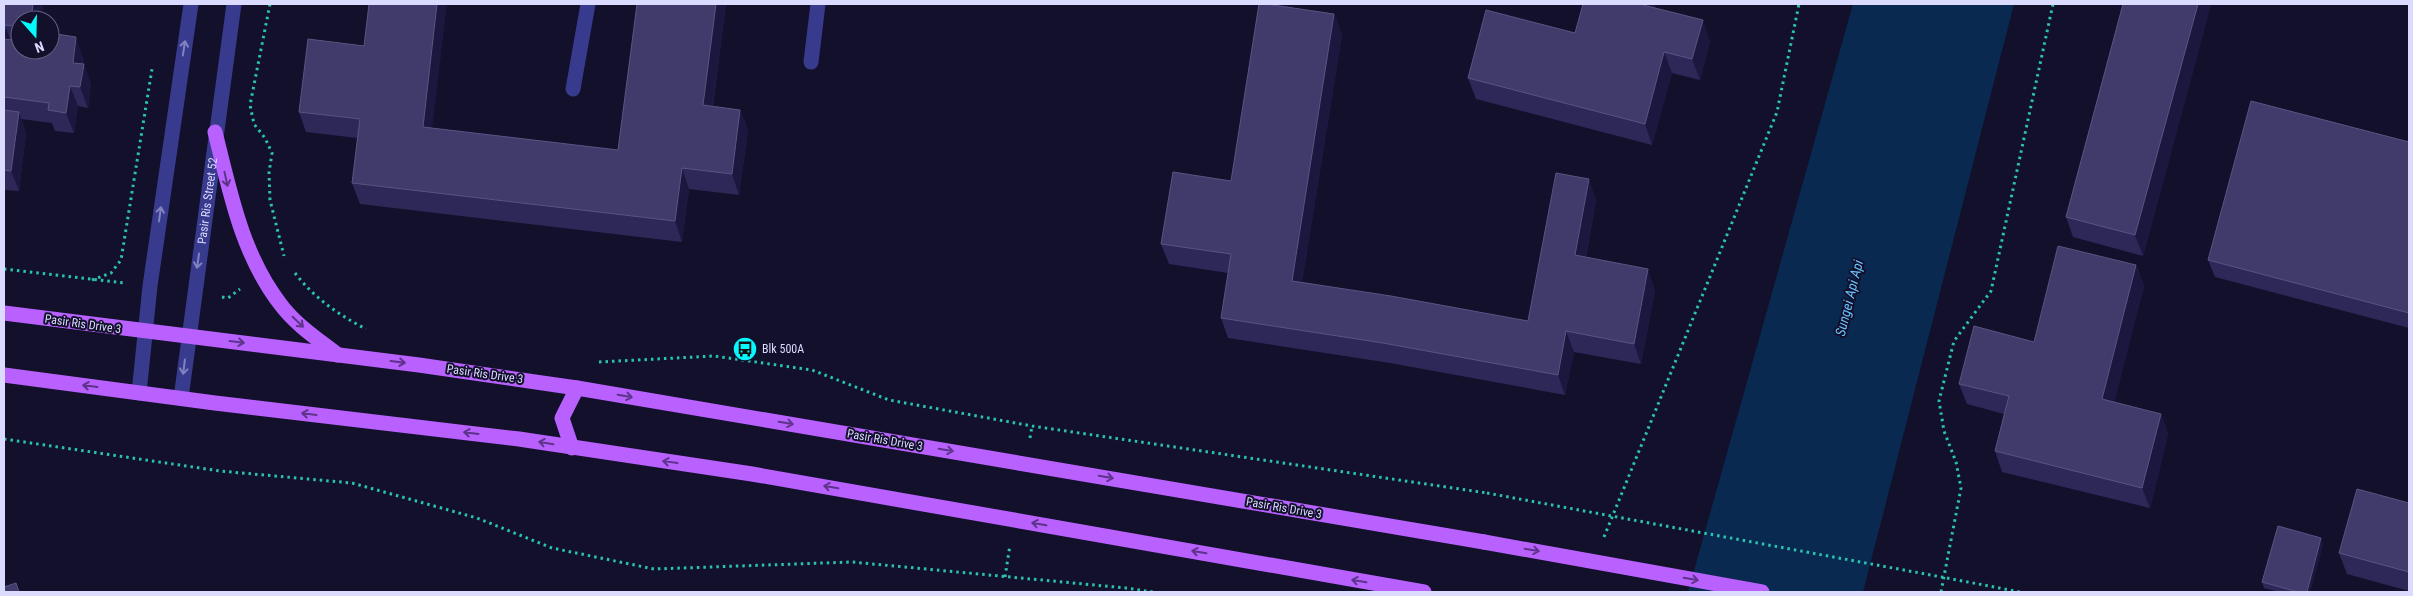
<svg xmlns="http://www.w3.org/2000/svg" width="2413" height="596" viewBox="0 0 2413 596" font-family="'Roboto Condensed',sans-serif">
<style>
.water{fill:#0a2950}
.lines{fill:none;stroke-linecap:round;stroke-linejoin:round}
.path{stroke:#2ac3ae;stroke-width:3;stroke-dasharray:2.5 4;stroke-linecap:butt}
.minor{stroke:#383b8d;stroke-width:15}
.major{stroke:#b861ff;stroke-width:15}
.path-bridge{stroke:#2ac3ae;stroke-width:3;stroke-dasharray:2.5 4;stroke-linecap:butt}
.major-bridge{stroke:#b861ff;stroke-width:15}
.wall{fill:#2e2859}
.shaded-wall{fill:#1b173f}
.building{fill:#413b6b;stroke:#595482}
.oneway{stroke:#8183c0}
.oneway2{stroke:#5d348a}
.labels{text-anchor:middle;stroke-width:4;stroke-linejoin:round;paint-order:stroke}
.street-label{font-size:12px;fill:#dbdaff;stroke:#12102b}
.poi-label{font-size:12px;fill:#dbdaff;stroke:#12102b;text-anchor:start}
.water-label{font-size:14px;font-style:italic;fill:#68c4ff;stroke:#12102b}
</style>
<rect width="100%" height="100%" fill="#12102b"/>
<!-- water -->
<polygon class="water" points="1853,4 2014,4 1863,592 1688,592"/>
<g class="lines">
<!-- path -->
<g class="path">
<polyline points="270,4 250,105 254,124 265,138 272,153 269,173 270,200 284,256"/>
<polyline points="4,269 124,283"/>
<path d="M295 273C314 298 339 315 366 329"/>
<polyline points="92,280 111,273 121,260 152,69"/>
<polyline points="222,297 228,298 240,289"/>
<polyline points="599,362 714,356 812,370 889,400 1032,426 1487,493"/>
<polyline points="1030,438 1032,426"/>
<polyline points="4,439 220,471 352,483 477,518 552,548 654,569 852,562 1126,588 1153,592"/>
<polyline points="1604,537 1777,112 1799,4"/>
<polyline points="1005,577 1010,545"/>
<polyline points="1947,578 2020,592"/>
<polyline points="1941,592 1961,488 1956,462 1944,431 1939,401 1954,341 1991,291 2053,4"/>
</g>
<!-- minor -->
<g class="minor">
<polyline points="811,62 818,4"/>
<polyline points="573,89 588,4"/>
<polyline points="139,393 150,286 191,4"/>
<path id="s1" d="M181 398 234 4"/>
</g>
<!-- major -->
<g class="major">
<path d="M215 132C230 192 242 255 281 305 296 325 319 340 338 355"/>
<polyline points="4,313 419,365 577,388 1484,542"/>
<polyline points="4,375 215,403 519,439 752,474 1424,592"/>
<polyline points="572,448 562,418 577,388"/>
</g>
<!-- path-bridge -->
<polyline class="path-bridge" points="1487,493 1947,578"/>
<!-- major-bridge -->
<polyline class="major-bridge" points="1484,542 1762,592"/>
</g>
<!-- wall -->
<g class="wall">
<polygon points="4,4 43,4 41,20 20,20 20,50 83,57 83,64 91,84 88,108 78,106 74,133 55,131 52,123 21,119 26,133 19,191 4,190"/>
<polygon points="637,4 726,4 713,106 740,110 748,130 739,195 689,189 682,242 360,204 352,183 357,138 306,132 299,112 618,150"/>
<polygon points="1656,4 1655,8 1710,41 1700,80 1672,73 1652,145 1476,99 1468,78 1575,33"/>
<polygon points="2123,4 2211,4 2143,256 2073,237 2066,217"/>
<polygon points="1334,14 1342,35 1302,282 1528,321 1596,200 1586,257 1655,290 1641,364 1574,352 1565,395 1390,363 1228,338 1221,318 1228,273 1169,264 1161,244 1231,181"/>
<polygon points="2409,142 2409,328 2215,277 2208,260"/>
<polygon points="2136,265 2144,286 2114,402 2161,414 2168,434 2150,508 2002,472 1995,451 2004,414 1967,404 1959,384 2034,342"/>
<polygon points="2409,503 2409,591 2347,574 2339,553"/>
<polygon points="2323,544 2310,592 2279,592 2264,588 2262,582"/>
</g>
<!-- shaded-wall -->
<g class="shaded-wall">
<polygon points="33,4 43,4 41,20 31,20"/>
<polygon points="437,4 447,4 430,147 423,127"/>
<polygon points="716,4 726,4 710,126 703,105"/>
<polygon points="1643,4 1656,4 1650,26 1643,5"/>
<polygon points="2198,4 2211,4 2143,256 2135,235"/>
<polygon points="1334,14 1342,35 1299,301 1292,281"/>
<polygon points="1703,20 1710,41 1700,80 1692,59"/>
<polygon points="5,25 13,46 4,39"/>
<polygon points="76,37 83,57 80,83 73,63"/>
<polygon points="1664,52 1672,73 1652,145 1645,124"/>
<polygon points="84,64 91,84 88,108 80,87"/>
<polygon points="70,86 78,106 74,133 66,113"/>
<polygon points="740,110 748,130 739,195 732,174"/>
<polygon points="19,112 26,133 19,191 11,171"/>
<polygon points="682,168 689,189 682,242 675,221"/>
<polygon points="1589,179 1596,200 1582,276 1575,255"/>
<polygon points="2136,265 2144,286 2110,420 2102,399"/>
<polygon points="1648,269 1655,290 1641,364 1634,344"/>
<polygon points="1566,331 1574,352 1565,395 1558,375"/>
<polygon points="2161,414 2168,434 2150,508 2142,488"/>
<polygon points="2321,538 2323,544 2310,592 2307,592"/>
</g>
<!-- building -->
<g class="building">
<polygon points="4,4 33,4 31,20 20,20 20,27 5,25 4,39 20,41 20,50 50,50 50,44 56,45 57,34 76,37 73,63 84,64 80,87 70,86 66,113 48,110 49,103 4,97"/>
<polygon points="369,4 437,4 423,127 618,150 637,4 716,4 703,105 740,110 732,174 682,168 675,221 352,183 360,119 299,112 308,39 364,46"/>
<polygon points="1259,4 1266,4 1334,14 1292,281 1391,296 1528,321 1556,173 1589,179 1575,255 1648,269 1634,344 1566,331 1558,375 1383,343 1221,318 1231,254 1161,244 1173,172 1231,181"/>
<polygon points="1583,4 1643,4 1643,5 1703,20 1692,59 1664,52 1645,124 1468,78 1486,10 1575,33"/>
<polygon points="2123,4 2198,4 2135,235 2066,217"/>
<polygon points="2251,101 2409,142 2409,313 2208,260"/>
<polygon points="4,110 19,112 11,171 4,170"/>
<polygon points="2058,246 2136,265 2102,399 2161,414 2142,488 1995,451 2009,396 1959,384 1974,326 2034,342"/>
<polygon points="2357,489 2409,503 2409,572 2339,553"/>
<polygon points="2278,526 2321,538 2307,592 2298,592 2262,582"/>
<polygon points="16,583 19,592 4,592 4,587"/>
</g>
<!-- one-way arrows -->
<defs><path id="oneway-shaft" d="M-6 0H5M1.5-3L5.5 0L1.5 3" fill="none" stroke-width="1.6" stroke-linecap="round" stroke-linejoin="round" transform="scale(1.25)"/></defs>
<g class="oneway">
<use href="#oneway-shaft" transform="translate(184 48) rotate(-81)"/>
<use href="#oneway-shaft" transform="translate(160 214) rotate(-82)"/>
<use href="#oneway-shaft" transform="translate(198 261) rotate(98)"/>
<use href="#oneway-shaft" transform="translate(184 367) rotate(97)"/>
</g>
<g class="oneway2">
<use href="#oneway-shaft" transform="translate(226 179) rotate(78)"/>
<use href="#oneway-shaft" transform="translate(298 322) rotate(44)"/>
<use href="#oneway-shaft" transform="translate(237 342) rotate(7)"/>
<use href="#oneway-shaft" transform="translate(398 362) rotate(7)"/>
<use href="#oneway-shaft" transform="translate(90 386) rotate(-173)"/>
<use href="#oneway-shaft" transform="translate(625 396) rotate(10)"/>
<use href="#oneway-shaft" transform="translate(309 414) rotate(-173)"/>
<use href="#oneway-shaft" transform="translate(786 423) rotate(10)"/>
<use href="#oneway-shaft" transform="translate(471 433) rotate(-173)"/>
<use href="#oneway-shaft" transform="translate(546 443) rotate(-170)"/>
<use href="#oneway-shaft" transform="translate(946 450) rotate(10)"/>
<use href="#oneway-shaft" transform="translate(670 462) rotate(-172)"/>
<use href="#oneway-shaft" transform="translate(1106 477) rotate(10)"/>
<use href="#oneway-shaft" transform="translate(831 487) rotate(-170)"/>
<use href="#oneway-shaft" transform="translate(1039 524) rotate(-170)"/>
<use href="#oneway-shaft" transform="translate(1532 550) rotate(10)"/>
<use href="#oneway-shaft" transform="translate(1199 552) rotate(-170)"/>
<use href="#oneway-shaft" transform="translate(1691 579) rotate(10)"/>
<use href="#oneway-shaft" transform="translate(1359 581) rotate(-170)"/>
</g>
<!-- icons -->
<defs>
<g id="bus-disc" transform="scale(1.25)"><circle r="9.5" fill="#06f8ff" stroke="#12102b"/><path d="M-5-6H5V4H4V6H2V4H-2V6H-4V4H-5ZM-3.5-4V0h7V-4ZM-3.5 1.2v1.5H-2V1.2ZM2 1.2v1.5H3.5V1.2Z" fill="#111"/></g>
</defs>
<g fill-rule="evenodd">
<use href="#bus-disc" x="745" y="349"/>
</g>
<g class="labels">
<!-- street labels -->
<g class="street-label">
<text dy="4" stroke="none"><textPath href="#s1" startOffset="199">Pasir Ris Street 52</textPath></text>
<text transform="translate(83 324) rotate(8)" y="4">Pasir Ris Drive 3</text>
<text transform="translate(485 374) rotate(8)" y="4">Pasir Ris Drive 3</text>
<text transform="translate(885 440) rotate(10)" y="4">Pasir Ris Drive 3</text>
<text transform="translate(1284 508) rotate(10)" y="4">Pasir Ris Drive 3</text>
</g>
<!-- poi labels -->
<g class="poi-label">
<text x="762" y="353">Blk 500A</text>
</g>
<!-- water labels -->
<g class="water-label">
<text transform="translate(1849 298) rotate(-76)" y="5">Sungei Api Api</text>
</g>
</g>
<!-- border -->
<rect width="2413" height="596" fill="none" stroke="#dbdaff" stroke-width="10"/>
<!-- north arrow -->
<g transform="translate(35 35) rotate(160)"><circle r="24" fill="#12102b" stroke="#626180"/>
<path d="M0-4L9 19L0 12L-9 19Z" fill="#06f8ff"/>
<text y="-8" font-size="14" font-weight="bold" text-anchor="middle" fill="#dbdaff">N</text>
</g>
</svg>
